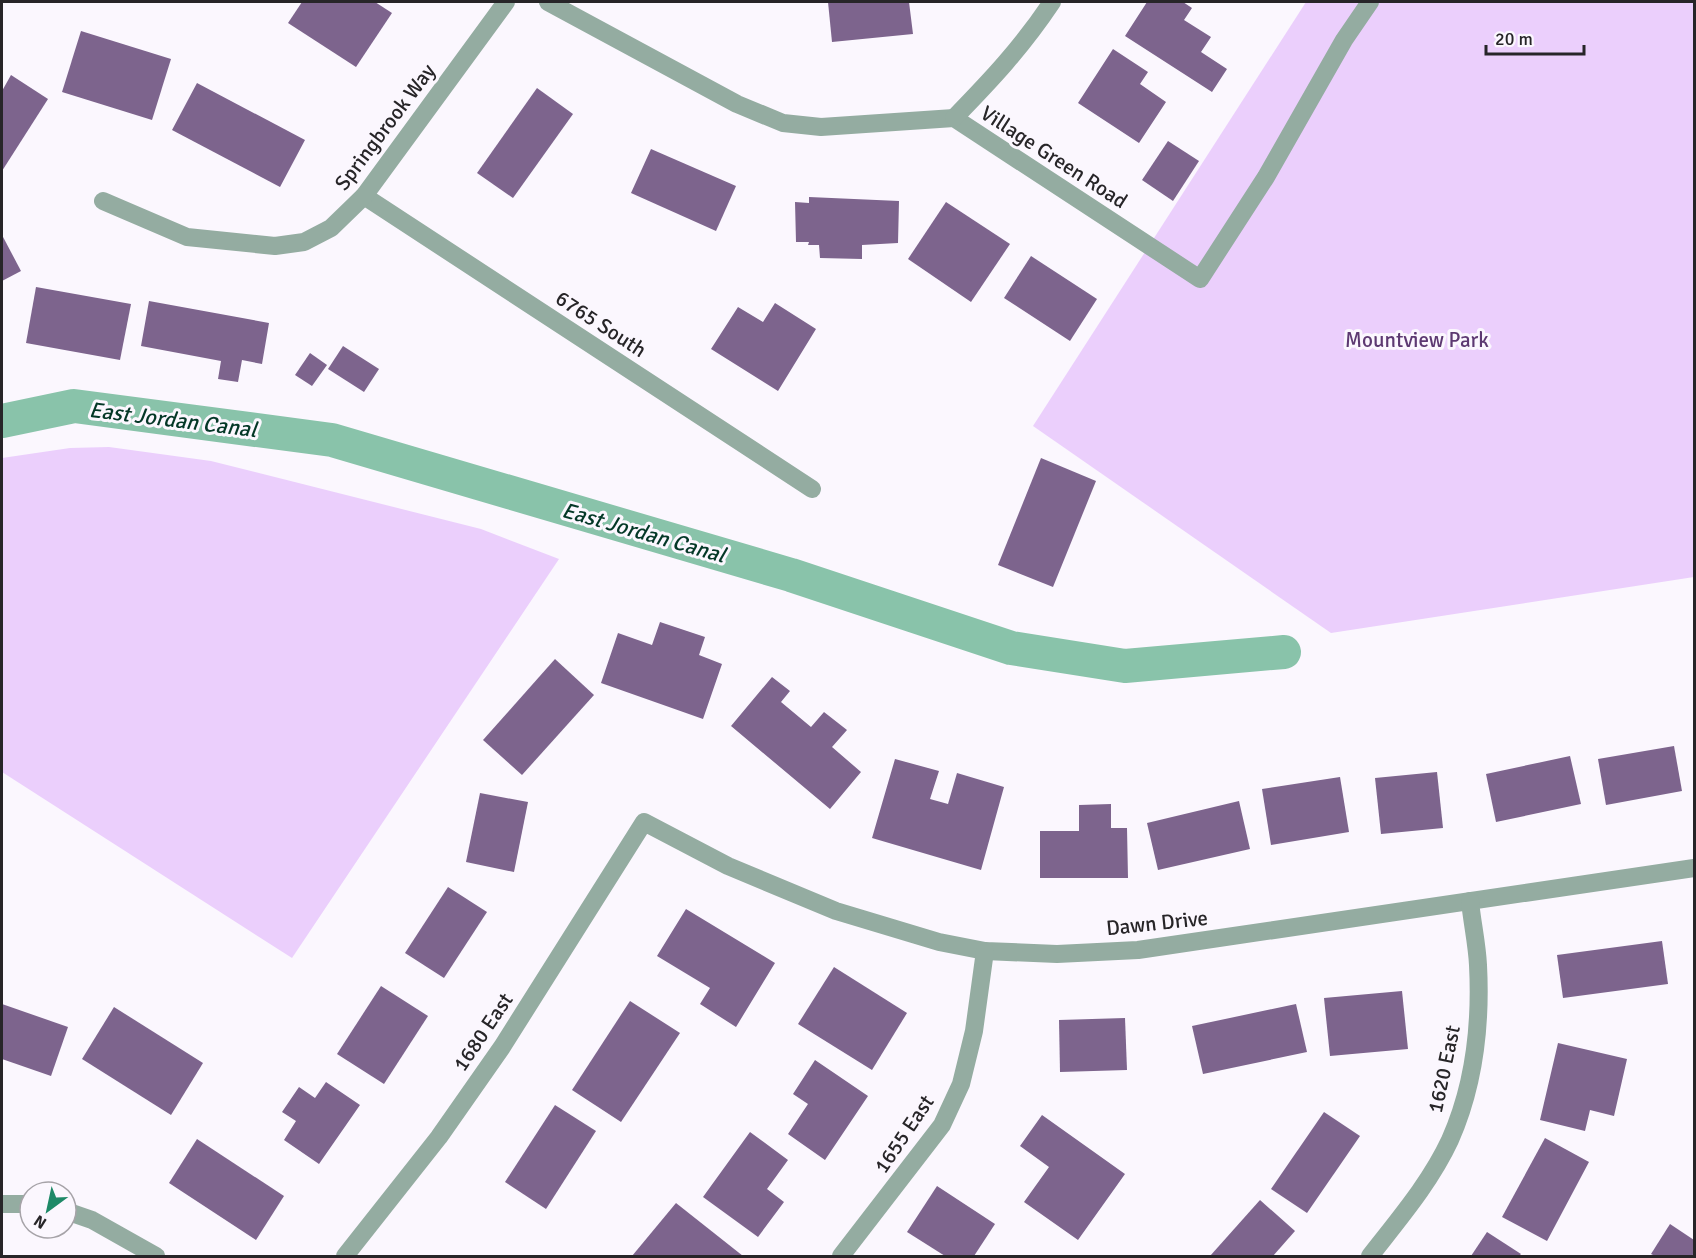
<svg xmlns="http://www.w3.org/2000/svg" width="1696" height="1258" viewBox="0 0 1696 1258" font-family="Signika,sans-serif">
<style>
.green{fill:#ebcffc}
.lines{fill:none;stroke-linecap:round;stroke-linejoin:round}
.canal{stroke:#89c3aa;stroke-width:34}
.building{fill:#7d648d}
.minor{stroke:#94aca1;stroke-width:18}
.labels{text-anchor:middle;stroke-width:6;stroke-linejoin:round;paint-order:stroke}
.street-label{font-size:21px;fill:#272528;stroke:#fbf7fe}
.park-label{font-size:21px;fill:#5d3972;stroke:#fbf7fe}
.water-label{font-size:22px;font-style:italic;fill:#043827;stroke:#fbf7fe}
</style>
<rect width="100%" height="100%" fill="#fbf7fe"/>
<!-- green -->
<g class="green">
<polygon points="1306,2 1694,2 1694,577 1331,633 1033,426"/>
<polygon points="109,447 211,461 481,529 559,559 292,958 2,772 2,458 70,448"/>
</g>
<g class="lines">
<!-- canal -->
<polyline class="canal" points="2,421 74,406 332,440 791,575 1011,648 1125,666 1284,652"/>
</g>
<!-- building -->
<g class="building">
<polygon points="302,2 375,2 392,13 356,67 288,23"/>
<polygon points="828,2 909,2 913,34 832,42"/>
<polygon points="1147,2 1183,2 1192,8 1184,20 1211,37 1201,52 1227,69 1212,92 1125,36"/>
<polygon points="81,31 171,59 152,120 62,92"/>
<polygon points="1113,49 1148,72 1140,84 1166,102 1139,143 1078,103"/>
<polygon points="11,75 48,99 2,171 2,91"/>
<polygon points="197,83 305,140 280,187 172,130"/>
<polygon points="537,88 573,114 513,198 477,173"/>
<polygon points="1168,141 1199,161 1173,201 1142,180"/>
<polygon points="651,149 736,186 716,231 631,193"/>
<polygon points="809,197 899,201 898,243 862,245 862,259 820,258 819,245 808,245 809,242 796,242 795,202 809,203"/>
<polygon points="946,202 1010,244 971,302 908,259"/>
<polygon points="2,235 21,271 2,281"/>
<polygon points="1031,256 1097,299 1070,341 1004,298"/>
<polygon points="36,287 131,304 120,360 26,343"/>
<polygon points="149,301 269,323 262,364 242,360 238,382 218,379 221,361 141,346"/>
<polygon points="775,303 816,329 778,391 711,349 738,307 763,322"/>
<polygon points="343,346 379,369 364,392 328,369"/>
<polygon points="310,353 327,365 312,386 295,375"/>
<polygon points="1041,458 1096,481 1053,587 998,565"/>
<polygon points="660,622 705,637 699,655 722,664 703,719 601,683 618,633 652,645"/>
<polygon points="555,659 594,695 522,775 483,740"/>
<polygon points="772,677 790,691 781,702 811,727 824,712 847,730 832,747 861,772 830,809 731,726"/>
<polygon points="1674,746 1682,791 1606,805 1598,759"/>
<polygon points="1570,756 1581,804 1496,822 1486,774"/>
<polygon points="895,759 939,771 930,799 948,804 957,773 1004,787 981,870 872,838"/>
<polygon points="1437,772 1443,828 1381,834 1375,778"/>
<polygon points="1340,777 1349,832 1271,845 1262,789"/>
<polygon points="480,793 528,802 514,872 466,862"/>
<polygon points="1239,801 1250,849 1158,870 1147,823"/>
<polygon points="1111,804 1111,828 1127,828 1128,878 1040,878 1040,831 1079,831 1079,805"/>
<polygon points="448,887 487,912 444,978 405,953"/>
<polygon points="686,909 775,963 736,1027 700,1004 710,988 657,956"/>
<polygon points="1662,941 1668,984 1563,998 1557,955"/>
<polygon points="834,967 907,1013 872,1070 798,1024"/>
<polygon points="381,986 428,1016 384,1084 337,1054"/>
<polygon points="1402,991 1408,1049 1330,1056 1324,998"/>
<polygon points="630,1001 680,1033 621,1122 572,1090"/>
<polygon points="2,1004 68,1027 51,1076 2,1059"/>
<polygon points="1296,1004 1307,1052 1203,1074 1192,1026"/>
<polygon points="114,1007 203,1063 171,1115 82,1059"/>
<polygon points="1125,1018 1127,1070 1060,1072 1059,1020"/>
<polygon points="1558,1043 1627,1059 1614,1116 1590,1110 1585,1131 1540,1120"/>
<polygon points="815,1060 868,1096 825,1160 788,1134 808,1104 793,1094"/>
<polygon points="326,1082 360,1105 319,1164 284,1140 296,1121 282,1112 299,1087 315,1098"/>
<polygon points="555,1105 596,1131 546,1209 505,1182"/>
<polygon points="1324,1112 1360,1136 1307,1213 1271,1189"/>
<polygon points="1042,1115 1125,1174 1078,1240 1024,1202 1049,1167 1020,1146"/>
<polygon points="750,1132 788,1160 767,1189 784,1202 758,1237 703,1197"/>
<polygon points="1545,1138 1589,1162 1547,1241 1502,1217"/>
<polygon points="197,1139 284,1196 256,1240 169,1183"/>
<polygon points="937,1186 995,1224 974,1256 945,1256 907,1232"/>
<polygon points="1260,1200 1295,1231 1273,1256 1210,1256"/>
<polygon points="676,1203 743,1256 632,1256"/>
<polygon points="1670,1224 1694,1240 1694,1253 1692,1256 1655,1256 1651,1254"/>
<polygon points="1487,1232 1521,1254 1519,1256 1471,1256"/>
</g>
<g class="lines">
<!-- minor -->
<g class="minor">
<polyline points="548,2 737,104 783,123 821,127 954,118 1200,279 1266,177 1344,40 1370,2"/>
<path d="M954 118C992 79 1022 47 1052 2"/>
<polyline points="364,196 812,489"/>
<polyline points="103,201 187,237 275,246 304,242 331,228 364,196 506,2"/>
<polyline points="2,1204 30,1204"/>
<polyline points="66,1211 92,1220 156,1256"/>
<polyline points="345,1256 439,1137 502,1047 644,822 728,866 836,911 939,942 985,951 1057,954 1138,950 1694,868"/>
<polyline points="841,1256 942,1125 961,1084 974,1031 985,951"/>
<path d="M1370 1256C1398 1220 1430 1183 1450 1140 1474 1086 1481 1023 1478 965 1477 944 1472 922 1470 901"/>
</g>
</g>
<g class="labels">
<!-- street labels -->
<g class="street-label">
<text transform="translate(385 127) rotate(-53)" y="7">Springbrook Way</text>
<text transform="translate(1054 157) rotate(33)" y="7">Village Green Road</text>
<text transform="translate(601 324) rotate(33)" y="7">6765 South</text>
<text transform="translate(1157 923) rotate(-6)" y="7">Dawn Drive</text>
<text transform="translate(483 1032) rotate(-56)" y="7">1680 East</text>
<text transform="translate(1444 1069) rotate(-78)" y="7">1620 East</text>
<text transform="translate(904 1134) rotate(-56)" y="7">1655 East</text>
</g>
<!-- park labels -->
<g class="park-label">
<text x="1417" y="347">Mountview Park</text>
</g>
<!-- water labels -->
<g class="water-label">
<text transform="translate(173 419) rotate(7)" y="8">East Jordan Canal</text>
<text transform="translate(644 532) rotate(16)" y="8">East Jordan Canal</text>
</g>
</g>
<!-- border -->
<rect width="1696" height="1258" fill="none" stroke="#272528" stroke-width="6"/>
<!-- north arrow -->
<g transform="translate(48 1210) rotate(213)"><circle r="28" fill="#fbf7fe" stroke="#a6a3a8" stroke-width="1.5"/>
<path d="M0-4.5L10 22L0 15L-10 22Z" fill="#1e8967"/>
<text y="-9" font-size="16" font-weight="bold" text-anchor="middle" fill="#272528">N</text>
</g>
<!-- scale -->
<path d="M1486 45v9h98v-9" fill="none" stroke="#272528" stroke-width="3"/>
<text x="1495" y="45" font-size="18" fill="#272528" stroke="#fbf7fe" stroke-width="4.5" paint-order="stroke">20 m</text>
</svg>
